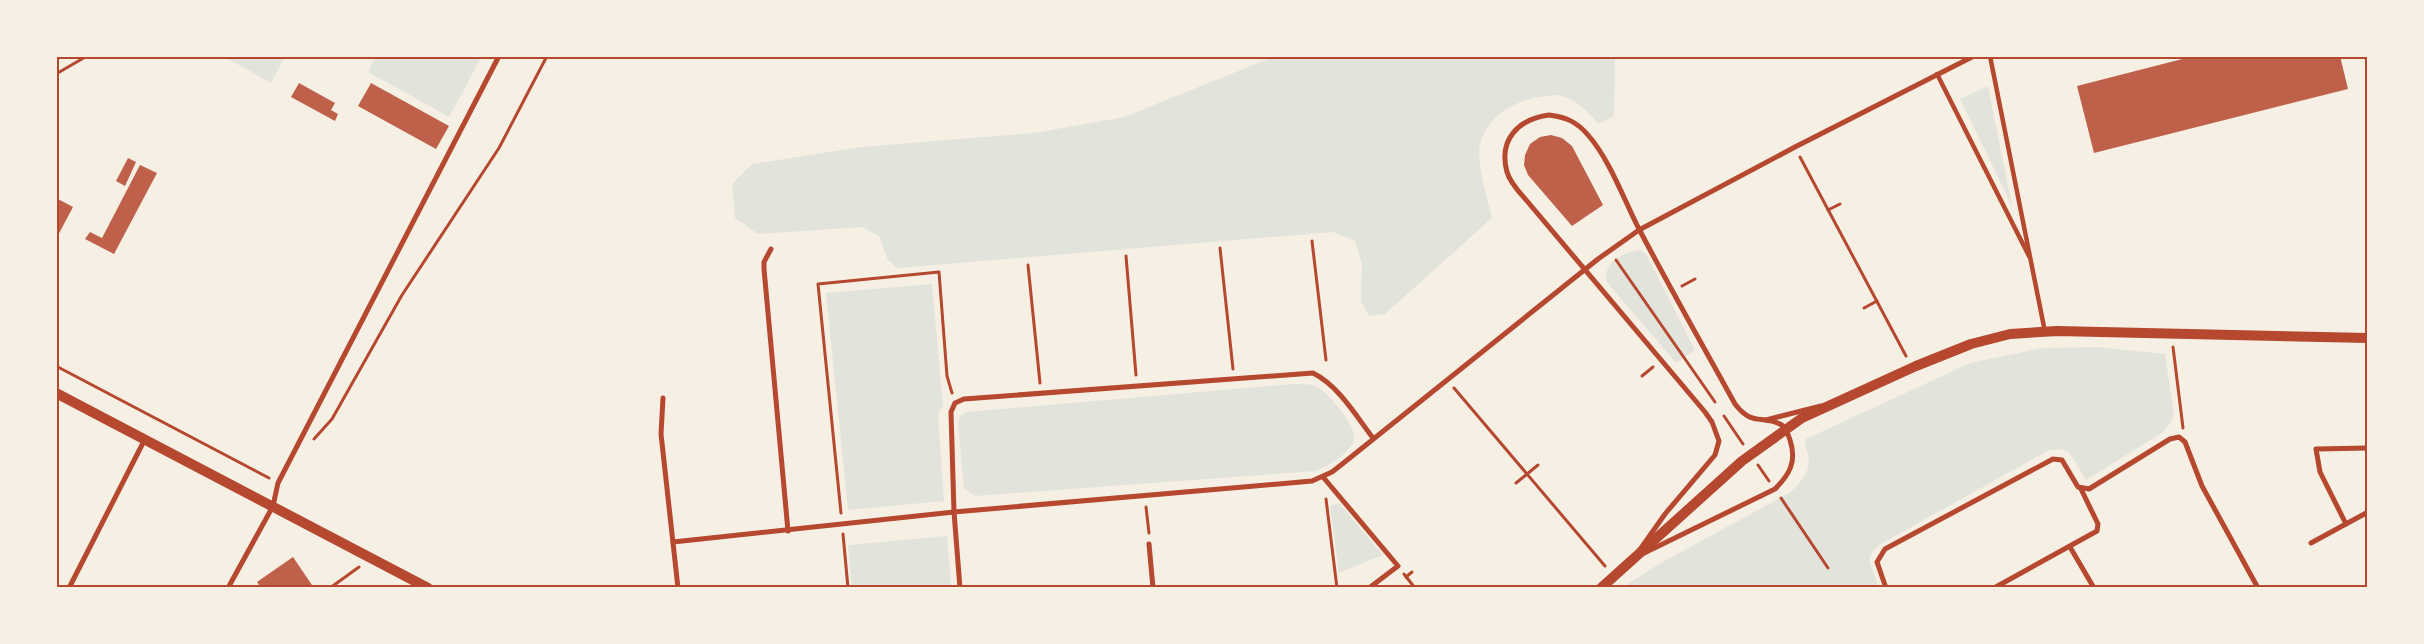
<svg xmlns="http://www.w3.org/2000/svg" width="2424" height="644" viewBox="0 0 2424 644" font-family="'Source Serif 4',serif">
<style>
.green{fill:#e2e4dc}
.building{fill:#bf614a}
.lines{fill:none;stroke-linecap:round;stroke-linejoin:round}
.path{stroke:#b5482f;stroke-width:3}
.pedestrian{stroke:#b5482f;stroke-width:4.5}
.minor{stroke:#b5482f;stroke-width:5}
.secondary{stroke:#b5482f;stroke-width:10}
.neatline{fill:none;stroke:#b5482f;stroke-width:2}
</style>
<rect width="100%" height="100%" fill="#f6efe4"/>
<!-- green -->
<g class="green">
<polygon points="223,56 285,56 271,83"/>
<polygon points="376,56 482,56 449,117 368,72"/>
<path d="M1276 56H1615L1614 116 1598 124C1588 111 1578 102 1562 96 1558 94 1552 96 1547 96 1517 99 1488 114 1480 145 1476 161 1488 201 1492 218L1385 314 1369 316 1361 301 1362 264 1355 241 1333 232 897 268 888 260 879 236 862 227 758 234 735 218 732 184 752 164 861 147 1034 133 1124 117Z"/>
<polygon points="1988,86 2012,206 1960,99"/>
<path d="M1639 250 1646 254 1695 350 1676 363 1606 281C1604 261 1623 253 1639 250Z"/>
<polygon points="932,284 943,405 938,414 944,501 848,510 826,293"/>
<path d="M2097 347 2165 354 2174 414 2171 422 2162 433 2086 480 2069 452 2060 449 2049 450 1879 545 1873 551 1869 560 1879 588H1622L1659 564 1789 493C1808 476 1813 468 1805 443L1806 439 1970 363 2042 348Z"/>
<path d="M1292 384C1301 384 1311 383 1319 388 1329 394 1359 429 1354 441 1348 455 1328 466 1315 471L975 496 964 488 958 422 960 416 966 412Z"/>
<polygon points="1339,503 1383,555 1339,573 1330,506"/>
<polygon points="947,536 951,588 852,588 848,545"/>
</g>
<!-- building -->
<g class="building">
<polygon points="2194,56 2340,56 2348,89 2094,153 2077,86"/>
<polygon points="299,83 335,103 331,110 338,114 335,121 291,97"/>
<polygon points="371,83 449,126 436,149 358,106"/>
<polygon points="1551,135 1562,138 1572,146 1603,205 1572,226 1528,175 1524,165 1525,155 1530,144 1540,137"/>
<polygon points="128,158 136,162 125,186 116,181"/>
<polygon points="140,165 157,173 114,254 85,239 90,232 102,238"/>
<polygon points="56,198 73,207 56,239"/>
<polygon points="293,557 314,588 261,588 257,582"/>
</g>
<g class="lines">
<!-- path -->
<g class="path">
<polyline points="56,74 87,56"/>
<polyline points="1800,157 1906,356"/>
<polyline points="1828,210 1840,204"/>
<polyline points="1312,241 1326,360"/>
<polyline points="1220,248 1233,369"/>
<polyline points="1126,256 1136,375"/>
<polyline points="1616,260 1715,402"/>
<polyline points="1028,265 1040,383"/>
<polyline points="1682,286 1695,279"/>
<polyline points="1864,308 1877,301"/>
<polyline points="2173,347 2183,428"/>
<polyline points="56,366 269,478"/>
<polyline points="1642,376 1653,367"/>
<polyline points="1454,388 1605,566"/>
<polyline points="1724,416 1743,444"/>
<polyline points="314,439 332,419 402,295 499,148 547,56"/>
<polyline points="1758,465 1769,481"/>
<polyline points="1516,483 1538,465"/>
<polyline points="1781,498 1828,568"/>
<polyline points="1326,499 1337,588"/>
<polyline points="1146,507 1149,533"/>
<polyline points="841,513 818,284 939,272 947,376 952,393"/>
<polyline points="843,534 848,588"/>
<polyline points="1404,574 1415,588"/>
<polyline points="1406,577 1412,572"/>
<polyline points="330,588 359,567"/>
</g>
<!-- pedestrian -->
<g class="pedestrian">
<polyline points="1990,56 2045,332"/>
<polyline points="1937,74 2029,256"/>
</g>
<!-- minor -->
<g class="minor">
<path d="M1549 115C1566 117 1577 122 1588 135 1610 160 1624 200 1639 229 1670 288 1703 346 1735 404 1752 426 1760 415 1780 424 1786 427 1788 434 1790 440 1797 461 1790 474 1775 489L1634 558 1665 514 1715 455 1719 441 1712 422 1705 412 1527 201C1520 193 1510 183 1507 172 1498 139 1519 119 1549 115Z"/>
<polyline points="771,249 764,262 764,269 788,531"/>
<polyline points="663,398 661,434 678,588"/>
<polyline points="1766,420 1821,406"/>
<polyline points="1323,477 1398,566 1369,588"/>
<polyline points="2346,524 2320,472 2316,449 2368,448"/>
<polyline points="673,542 954,512 1312,481 1332,472 1341,465 1598,259 1639,230 1795,147 1974,56"/>
<polyline points="2311,543 2368,512"/>
<polyline points="1149,544 1153,588"/>
<polyline points="2070,547 2094,588"/>
<polyline points="69,588 145,439"/>
<polyline points="228,588 273,506 278,483 499,56"/>
<path d="M960 588 954 512 951 412 955 403 964 399 1313 373C1339 386 1356 416 1373 438"/>
<polyline points="1886,588 1877,562 1885,549 2053,459 2062,460 2078,487 2089,489 2170,439 2179,437 2185,442 2202,486 2258,588"/>
<polyline points="1994,588 2097,531 2098,524 2081,489"/>
</g>
<!-- secondary -->
<g class="secondary">
<polyline points="56,393 428,588"/>
<polyline points="1601,588 1742,461 1802,418 1916,366 1971,344 2010,334 2057,331 2368,338"/>
</g>
</g>
<!-- border -->
<rect width="2424" height="644" fill="none" stroke="#f6efe4" stroke-width="115"/>
<rect x="58" y="58" width="2308" height="528" class="neatline"/>
</svg>
